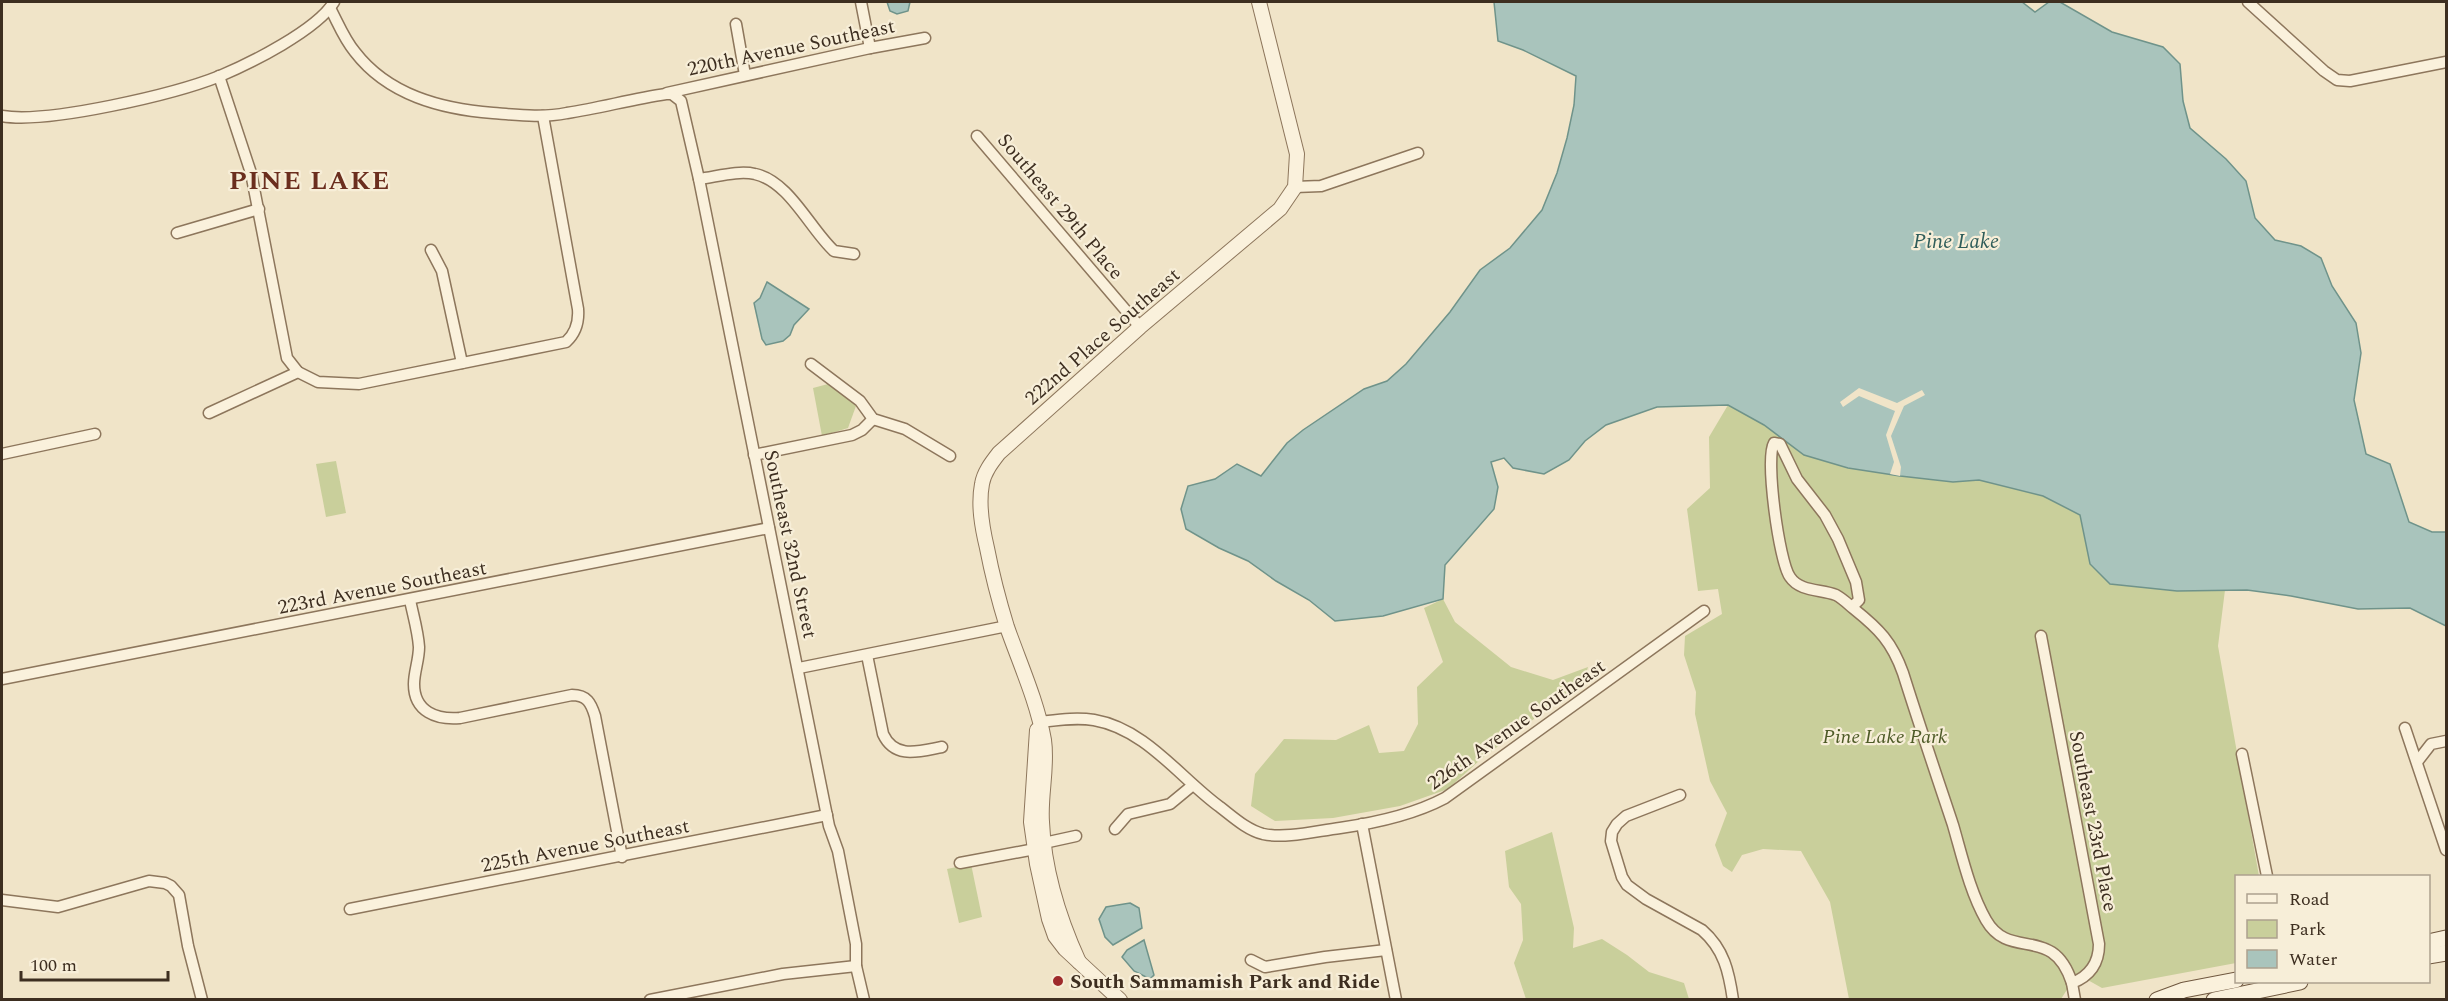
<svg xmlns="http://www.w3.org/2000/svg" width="2448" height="1001" viewBox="0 0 2448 1001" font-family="Spectral,serif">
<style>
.green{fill:#c9cf9b}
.water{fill:#a9c4bc;stroke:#6f938a;stroke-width:1.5}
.pier{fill:#f0e4c8}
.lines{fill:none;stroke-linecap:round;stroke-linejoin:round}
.minor-casing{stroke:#8d765c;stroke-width:13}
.tertiary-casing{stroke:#8d765c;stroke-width:16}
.secondary-casing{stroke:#6f573f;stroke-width:17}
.minor{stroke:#faf1dc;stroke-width:10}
.tertiary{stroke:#faf1dc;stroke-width:14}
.secondary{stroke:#faf1dc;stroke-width:15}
.poi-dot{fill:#9e2a2b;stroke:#f7eed8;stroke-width:2}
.labels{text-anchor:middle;stroke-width:4.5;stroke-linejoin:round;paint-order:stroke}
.street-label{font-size:20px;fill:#3d2e20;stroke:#f7eed8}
.park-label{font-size:20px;font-style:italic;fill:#4d5a26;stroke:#f7eed8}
.poi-label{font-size:20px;font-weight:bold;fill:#3d2e20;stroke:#f7eed8;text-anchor:start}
.water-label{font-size:21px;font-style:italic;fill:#2f5d5a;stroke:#f7eed8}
.district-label{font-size:26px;font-weight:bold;letter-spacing:1.5px;fill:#6b2e1e;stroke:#f7eed8}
</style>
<rect width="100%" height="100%" fill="#f0e4c8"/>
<!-- green -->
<g class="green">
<polygon points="828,384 833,385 856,406 848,428 822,436 813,388"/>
<polygon points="1728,405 1848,468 1953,482 1979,480 2043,496 2080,515 2090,564 2110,584 2177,591 2225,590 2218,646 2259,876 2236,876 2236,963 2102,988 2077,974 2061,999 1849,999 1830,902 1801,851 1763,849 1742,855 1732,872 1723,866 1715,845 1727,813 1710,781 1695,714 1696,692 1684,655 1685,636 1722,614 1718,589 1698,591 1687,509 1710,488 1709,437"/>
<polygon points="336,461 346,513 326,517 316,464"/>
<polygon points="1443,599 1455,622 1511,667 1553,680 1588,667 1584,681 1480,760 1448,789 1400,806 1333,818 1275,821 1251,806 1255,774 1284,739 1336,740 1369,725 1379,753 1404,751 1418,724 1417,687 1443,662 1424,608"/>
<polygon points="1552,832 1574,928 1573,948 1602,939 1627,955 1649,972 1684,983 1689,999 1526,999 1514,963 1523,940 1521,904 1509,887 1505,851"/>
<polygon points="971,864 982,917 959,923 947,869"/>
</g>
<!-- water -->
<g class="water">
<polygon points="887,2 910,2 908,11 897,14 890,11"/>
<polygon points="1494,2 2022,2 2035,12 2049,2 2060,2 2112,32 2163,47 2180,64 2183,101 2190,128 2226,159 2246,181 2255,218 2275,240 2301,246 2321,258 2332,286 2356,323 2361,353 2354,400 2366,454 2390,464 2409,522 2432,532 2446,532 2446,626 2410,608 2358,609 2291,596 2247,590 2177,591 2110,584 2090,564 2080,515 2043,496 1979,480 1953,482 1900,476 1848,468 1804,455 1764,425 1728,405 1657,407 1606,425 1585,441 1569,460 1544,474 1513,468 1504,458 1491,462 1498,487 1494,509 1445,565 1443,599 1383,616 1335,621 1309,600 1276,581 1248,561 1219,548 1186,529 1181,509 1188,486 1215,479 1237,464 1261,476 1287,443 1303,430 1364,389 1387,381 1406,364 1450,312 1480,270 1510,248 1542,210 1557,173 1567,138 1574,105 1576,76 1523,50 1498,41"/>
<polygon points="767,282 809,309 794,325 790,335 783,341 766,345 762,339 754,303 760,298"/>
<polygon points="1130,903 1139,908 1142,928 1113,945 1105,937 1099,919 1106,907"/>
<polygon points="1144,940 1154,975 1150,979 1134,971 1122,957 1127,950"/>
</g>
<!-- pier -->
<polygon class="pier" points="1859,388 1897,403 1922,390 1925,395 1904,406 1891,436 1901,467 1900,476 1890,474 1894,462 1886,435 1895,411 1859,396 1843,407 1840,402"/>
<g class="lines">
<!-- minor casing -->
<g class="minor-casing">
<g id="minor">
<polyline points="861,2 870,48"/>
<polyline points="2248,2 2324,71 2337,80 2350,81 2446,62"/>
<path d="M330 8C338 23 344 39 355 52 388 95 441 109 493 113 518 115 542 118 567 113 600 108 632 99 666 94H672L681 101 699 179 829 826 838 851 856 944V966L864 1000"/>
<polyline points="736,24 745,75"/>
<polyline points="219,76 251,173 287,358 298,372"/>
<polyline points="667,93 870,48 925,38"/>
<path d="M2 116C48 124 175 94 220 76 251 63 317 30 334 2"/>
<polyline points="977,136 1140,327"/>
<path d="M699 179C716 177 738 170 755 174 789 181 810 229 834 251L854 254"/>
<polyline points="1295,187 1321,186 1418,153"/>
<polyline points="177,233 259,209"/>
<polyline points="431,250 442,271 462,363"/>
<polyline points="811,364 860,401 873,419 905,429 950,456"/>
<path d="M209 413 298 372 318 382 359 384 566 342C576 333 579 322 578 309L543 116"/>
<polyline points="2,454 95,434"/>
<polyline points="754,455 852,435 862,430 873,419"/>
<path d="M410 600C413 615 418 631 419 647 419 660 414 672 414 684 414 712 437 720 460 718L572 695C587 695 591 703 595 716L622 857"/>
<path d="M1852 607 1859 600 1856 582 1838 539 1825 515 1797 479 1780 444 1774 443C1765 458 1779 562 1790 577 1800 592 1821 589 1836 595 1842 598 1848 604 1854 609 1879 629 1892 642 1903 673 1919 724 1936 774 1953 825 1962 856 1970 892 1986 920 2010 962 2053 923 2072 983"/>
<path d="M2041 636 2099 944C2099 963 2090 976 2072 983L2075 1000"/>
<path d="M867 655 883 734C895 760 920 751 942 747"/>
<polyline points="799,668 1007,626"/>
<polyline points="2,679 769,528"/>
<path d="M1039 722C1057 720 1076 717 1094 720 1146 729 1180 778 1220 807 1233 817 1247 830 1263 834 1286 839 1316 831 1340 828 1375 823 1413 815 1445 798L1704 611"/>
<polyline points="2405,728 2446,850"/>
<polyline points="2242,754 2267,876"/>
<polyline points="2417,762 2431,744 2446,741"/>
<path d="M1680 795 1626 816 1617 824 1612 832 1611 841 1622 877 1627 885 1646 899 1702 930C1724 949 1729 972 1733 1000"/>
<polyline points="1362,824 1396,1000"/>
<polyline points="1115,829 1128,814 1170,804 1193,785"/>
<polyline points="1044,843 1076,836"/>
<polyline points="960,863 1035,849"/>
<polyline points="2,900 58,907 149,881 165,883 171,886 179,895 188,946 202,1000"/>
<polyline points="350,909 827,815"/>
<polyline points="1251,960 1265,967 1325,957 1386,950"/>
<polyline points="650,1000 783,974 856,966"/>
</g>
</g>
<!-- tertiary casing -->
<g class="tertiary-casing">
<g id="tertiary">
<polyline points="1037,730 1031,822 1037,864 1049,919 1055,936 1065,949 1120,1000"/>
<path d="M1079 962C1059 918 1044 871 1042 822 1040 795 1048 767 1044 740 1037 701 1020 664 1007 627 999 601 992 574 987 548 982 527 978 505 982 484 984 472 992 462 999 453L1140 327 1280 209 1295 187 1297 154 1259 2"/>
</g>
</g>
<!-- secondary casing -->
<g class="secondary-casing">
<g id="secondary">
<polyline points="2428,942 2446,938"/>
<polyline points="2428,956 2446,953"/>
<polyline points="2157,1000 2184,990 2236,980"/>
<polyline points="2214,1000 2300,982"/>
</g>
</g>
<!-- minor -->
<use href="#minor" class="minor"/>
<!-- tertiary -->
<use href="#tertiary" class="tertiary"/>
<!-- secondary -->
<use href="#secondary" class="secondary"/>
</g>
<!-- markers -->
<circle class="poi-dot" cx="1058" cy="981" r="6"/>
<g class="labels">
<!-- street labels -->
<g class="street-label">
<text transform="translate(791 47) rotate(-12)" y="7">220th Avenue Southeast</text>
<text transform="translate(1061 206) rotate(50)" y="7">Southeast 29th Place</text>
<text transform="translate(1102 336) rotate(-41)" y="7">222nd Place Southeast</text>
<text transform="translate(791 544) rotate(78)" y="7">Southeast 32nd Street</text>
<text transform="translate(382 587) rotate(-11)" y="7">223rd Avenue Southeast</text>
<text transform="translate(1516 724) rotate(-35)" y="7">226th Avenue Southeast</text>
<text transform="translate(2094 821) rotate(79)" y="7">Southeast 23rd Place</text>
<text transform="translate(585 845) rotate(-11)" y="7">225th Avenue Southeast</text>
</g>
<!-- park labels -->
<g class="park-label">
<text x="1885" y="743">Pine Lake Park</text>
</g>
<!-- poi labels -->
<g class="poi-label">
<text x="1070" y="988">South Sammamish Park and Ride</text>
</g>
<!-- water labels -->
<g class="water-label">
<text x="1956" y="248">Pine Lake</text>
</g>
<!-- district labels -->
<g class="district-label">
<text x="310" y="189">PINE LAKE</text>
</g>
</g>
<!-- border -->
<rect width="2448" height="1001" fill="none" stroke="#3d2e20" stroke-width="6"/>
<!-- legend -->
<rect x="2235" y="875" width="195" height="108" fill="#f7eed8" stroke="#ada18e" stroke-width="1.5"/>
<rect x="2247" y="894" width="30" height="9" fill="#faf1dc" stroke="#ada18e" stroke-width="1.5"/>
<text x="2289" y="905" font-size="18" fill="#3d2e20">Road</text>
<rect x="2247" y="920" width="30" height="18" fill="#c9cf9b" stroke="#ada18e" stroke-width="1.5"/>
<text x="2289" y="935" font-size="18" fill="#3d2e20">Park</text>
<rect x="2247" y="950" width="30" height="18" fill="#a9c4bc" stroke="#ada18e" stroke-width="1.5"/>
<text x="2289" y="965" font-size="18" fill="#3d2e20">Water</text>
<!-- scale -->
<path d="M21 971v9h147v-9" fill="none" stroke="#3d2e20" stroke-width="3"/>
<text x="30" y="971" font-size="18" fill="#3d2e20" stroke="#f7eed8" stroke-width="4.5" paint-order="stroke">100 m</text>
</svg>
